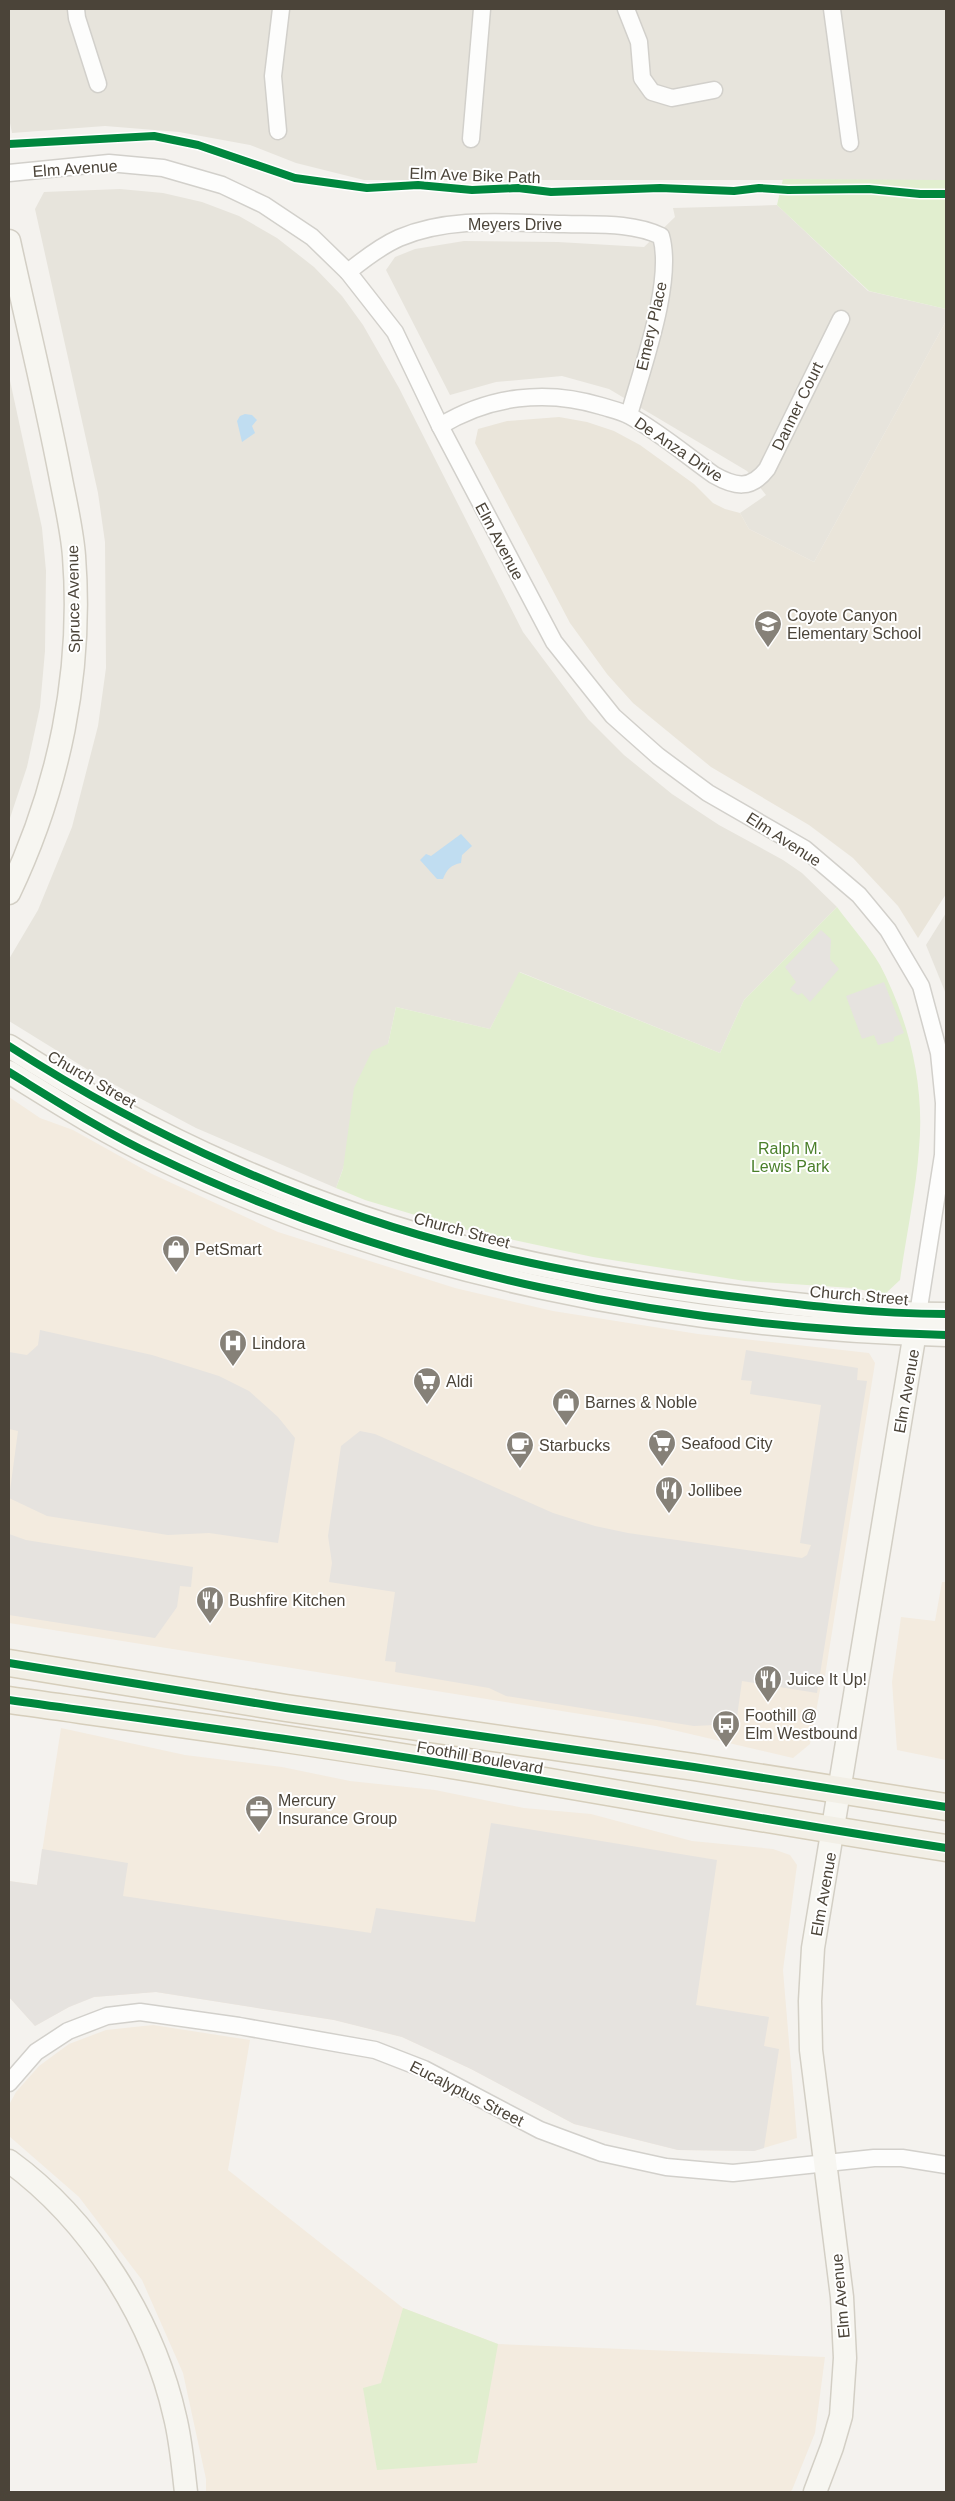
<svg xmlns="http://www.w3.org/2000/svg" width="955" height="2501" viewBox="0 0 955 2501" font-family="Helvetica,sans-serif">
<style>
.residential{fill:#e7e4dc}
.commercial{fill:#f3ebdf}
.education{fill:#eae5da}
.green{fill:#e1eecf}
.parking{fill:#e6e3df}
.water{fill:#c0ddf1}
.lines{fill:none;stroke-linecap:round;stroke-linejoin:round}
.street-casing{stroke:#d2d0cb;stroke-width:19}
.secondary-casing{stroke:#d3cfc5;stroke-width:25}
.primary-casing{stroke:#d6cebb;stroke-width:29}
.street{stroke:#fdfdfc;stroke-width:16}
.secondary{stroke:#f7f6f1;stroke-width:22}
.primary{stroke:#f2efe6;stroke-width:26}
.cycleway-casing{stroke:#fff;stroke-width:11}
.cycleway{stroke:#00873e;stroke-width:8}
.labels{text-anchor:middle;stroke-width:4;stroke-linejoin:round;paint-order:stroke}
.street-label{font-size:16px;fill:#4b4439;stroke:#fff}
.poi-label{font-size:16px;fill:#4b4439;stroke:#fff;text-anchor:start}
.park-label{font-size:16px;fill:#4a7f2a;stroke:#fff}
</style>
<rect width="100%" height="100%" fill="#f4f2ee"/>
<!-- residential -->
<g class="residential">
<polygon points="9,9 946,9 946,180 364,180 296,163 250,145 179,132 105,126 12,133 9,118"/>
<polygon points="120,189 163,193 202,202 239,216 277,238 314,267 342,296 363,325 399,388 523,632 588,719 624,755 672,794 719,825 783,860 802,873 837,907 744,1000 720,1053 520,972 490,1029 396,1007 388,1044 336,1188 196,1128 98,1076 9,1021 9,959 38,910 72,827 98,726 106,668 105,542 98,493 35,209 44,192"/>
<polygon points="777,205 868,291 946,309 946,321 814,562 749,529 740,513 766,495 747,471 609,389 562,376 496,382 450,395 386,270 395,257 415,249 464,241 558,242 644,247 675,217 673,208"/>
<polygon points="9,376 42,528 46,571 45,651 40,707 27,767 9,821"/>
<polygon points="946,913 946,994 926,945"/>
</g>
<!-- commercial -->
<g class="commercial">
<polygon points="9,1097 40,1118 73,1130 152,1174 278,1232 455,1288 553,1311 698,1334 869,1353 875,1363 825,1676 821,1685 810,1744 793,1758 656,1726 9,1623"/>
<polygon points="942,1582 946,1582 946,1760 897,1750 892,1682 901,1617 935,1621"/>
<polygon points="61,1728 185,1755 282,1767 350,1781 435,1790 524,1808 591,1814 692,1841 773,1849 790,1855 797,1865 783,1970 797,2138 754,2151 678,2150 574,2124 471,2069 402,2037 334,2020 156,1992 94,1997 69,2007 35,2026 9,1997 9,1881 37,1885"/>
<polygon points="153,2025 250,2040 228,2170 403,2308 498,2344 825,2357 815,2433 792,2490 790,2492 206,2492 206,2479 183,2373 142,2280 79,2197 9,2136 9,2105 16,2092 39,2066 69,2044 106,2030"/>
</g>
<!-- education -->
<polygon class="education" points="946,321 946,894 918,938 898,906 853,858 809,825 711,767 633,703 607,674 570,623 475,443 478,429 507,421 559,417 587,422 614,431 640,445 694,484 713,503 725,509 740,513 749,529 814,562"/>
<!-- green -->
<g class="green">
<polygon points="783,179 946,180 946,309 869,291 777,205"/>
<path d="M837 907C851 926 868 945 880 965 909 1020 925 1086 919 1148 916 1192 906 1236 900 1280L885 1294 852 1288 745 1281 593 1257 462 1229 365 1200 336 1188 343 1169 354 1088 372 1051 388 1044 396 1007 490 1029 519 972 720 1053 744 1000Z"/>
<polygon points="403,2308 498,2344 477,2463 377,2470 363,2388 381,2383"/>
</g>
<!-- parking -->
<g class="parking">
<polygon points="821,930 831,939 830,959 839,969 810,1002 802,993 798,995 790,989 796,982 785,967"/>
<polygon points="884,982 904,1033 894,1037 894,1041 878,1045 874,1035 862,1039 846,996"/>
<polygon points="40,1330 152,1355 219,1376 249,1391 278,1417 295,1438 278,1543 209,1533 168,1535 47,1516 9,1498 18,1431 9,1429 9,1352 27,1355 38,1345"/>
<polygon points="746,1350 858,1368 857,1380 867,1381 817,1693 742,1681 736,1724 694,1726 506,1696 489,1688 395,1672 396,1662 385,1661 395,1592 329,1582 332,1563 328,1536 341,1446 360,1431 375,1434 553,1513 595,1526 628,1533 802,1558 807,1555 811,1545 800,1543 821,1405 750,1394 752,1381 741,1380"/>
<polygon points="9,1534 26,1540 193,1567 191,1587 180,1586 177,1607 155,1638 9,1615"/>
<polygon points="491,1823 717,1860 696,2005 769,2017 764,2046 779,2049 764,2148 754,2151 678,2150 574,2124 471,2069 402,2037 334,2020 156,1992 94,1997 69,2007 35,2026 9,1997 9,1881 37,1885 42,1849 128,1863 123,1896 371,1933 376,1908 475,1922"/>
</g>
<!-- water -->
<g class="water">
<polygon points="245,414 252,415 257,420 252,426 255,433 242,442 237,421 240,416"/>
<path d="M461 834 472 846 462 855 461 863C451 865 447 869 443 879H437L420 860 426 854 431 856Z"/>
</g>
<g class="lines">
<!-- street casing -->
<g class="street-casing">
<g id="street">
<polyline points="76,9 77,18 98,84"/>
<polyline points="626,9 639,42 642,78 652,92 672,98 714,90"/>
<polyline points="832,9 850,143"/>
<polyline points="278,131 273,76 281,9"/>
<polyline points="471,139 482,9"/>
<polyline points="9,173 109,163 163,168 222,185 264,205 312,237 348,272 395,332 440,426 554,642 613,716 658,756 708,793 805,849 859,895 888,930 921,986 939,1053 944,1103 943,1155 918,1314"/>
<path d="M348 272C364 259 381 246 399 238 451 216 509 223 564 224 596 225 631 222 661 236 674 282 642 368 629 415"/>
<path d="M440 426C489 396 546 389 601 406 610 409 621 411 630 416 659 432 686 455 714 475 735 487 751 490 767 469L841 319"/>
<polyline points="9,2083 36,2052 68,2031 107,2016 140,2012 239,2026 375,2050 424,2069 540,2130 602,2153 666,2167 733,2173 874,2158 902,2158 946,2165"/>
</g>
</g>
<!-- secondary casing -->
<g class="secondary-casing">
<g id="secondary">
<path d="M9 241C26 319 45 396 60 474 65 501 72 529 74 556 83 673 59 788 9 893"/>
<path d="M9 1046C149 1136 312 1210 475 1250 558 1271 644 1285 729 1296 801 1305 874 1314 946 1314"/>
<path d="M9 1072C56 1101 104 1132 155 1156 401 1275 674 1328 946 1335"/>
<path d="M9 2161C90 2220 153 2319 175 2417 181 2441 183 2467 186 2492"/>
<polyline points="815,2492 832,2447 841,2416 845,2358 842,2297 811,2050 810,2001 813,1948 918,1314"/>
</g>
</g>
<!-- primary casing -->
<g class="primary-casing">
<g id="primary">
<polyline points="9,1663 286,1708 694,1767 946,1807"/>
<path d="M9 1700C166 1722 324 1743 481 1770 636 1797 791 1824 946 1848"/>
</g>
</g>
<!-- street -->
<use href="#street" class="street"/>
<!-- secondary -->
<use href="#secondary" class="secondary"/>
<!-- primary -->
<use href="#primary" class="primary"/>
<!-- cycleway casing -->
<g class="cycleway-casing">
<g id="cycleway">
<polyline points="9,144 154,136 198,145 295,178 367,188 418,185 472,190 518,188 551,192 660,188 734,191 759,188 788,190 869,189 920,194 946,194"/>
<path d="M9 1046C149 1136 312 1210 475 1250 558 1271 644 1285 729 1296 801 1305 874 1314 946 1314"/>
<path d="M9 1072C56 1101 104 1132 155 1156 401 1275 674 1328 946 1335"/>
<polyline points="9,1663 286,1708 694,1767 946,1807"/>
<path d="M9 1700C166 1722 324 1743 481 1770 636 1797 791 1824 946 1848"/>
</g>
</g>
<!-- cycleway -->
<use href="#cycleway" class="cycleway"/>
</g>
<!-- icons -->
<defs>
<g id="school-pin" transform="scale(1.4375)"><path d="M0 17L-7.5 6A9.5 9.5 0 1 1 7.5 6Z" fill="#868178" stroke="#fff"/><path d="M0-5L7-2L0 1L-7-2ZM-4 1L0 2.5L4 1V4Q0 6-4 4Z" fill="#fff"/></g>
<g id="shop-pin" transform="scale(1.4375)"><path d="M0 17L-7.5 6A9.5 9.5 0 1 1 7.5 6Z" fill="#868178" stroke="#fff"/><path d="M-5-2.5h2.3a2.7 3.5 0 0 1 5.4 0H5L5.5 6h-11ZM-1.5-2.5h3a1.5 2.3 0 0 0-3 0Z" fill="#fff"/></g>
<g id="hospital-pin" transform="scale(1.4375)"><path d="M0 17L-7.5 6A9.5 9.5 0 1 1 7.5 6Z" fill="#868178" stroke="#fff"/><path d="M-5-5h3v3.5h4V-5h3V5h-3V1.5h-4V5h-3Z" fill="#fff"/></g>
<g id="supermarket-pin" transform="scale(1.4375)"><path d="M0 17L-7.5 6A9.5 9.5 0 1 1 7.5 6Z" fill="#868178" stroke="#fff"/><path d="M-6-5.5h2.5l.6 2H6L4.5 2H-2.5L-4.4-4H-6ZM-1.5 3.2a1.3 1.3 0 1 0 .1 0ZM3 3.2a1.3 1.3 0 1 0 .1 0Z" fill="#fff"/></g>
<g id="cafe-pin" transform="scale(1.4375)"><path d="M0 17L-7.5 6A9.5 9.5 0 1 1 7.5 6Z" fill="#868178" stroke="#fff"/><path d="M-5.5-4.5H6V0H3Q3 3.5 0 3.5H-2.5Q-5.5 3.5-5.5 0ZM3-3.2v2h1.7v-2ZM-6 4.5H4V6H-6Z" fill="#fff"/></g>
<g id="restaurant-pin" transform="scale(1.4375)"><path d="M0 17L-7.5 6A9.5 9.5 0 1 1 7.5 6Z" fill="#868178" stroke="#fff"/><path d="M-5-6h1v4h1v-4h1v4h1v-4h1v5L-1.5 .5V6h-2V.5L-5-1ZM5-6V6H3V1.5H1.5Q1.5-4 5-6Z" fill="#fff"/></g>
<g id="bus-pin" transform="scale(1.4375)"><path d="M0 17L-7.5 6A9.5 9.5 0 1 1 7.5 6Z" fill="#868178" stroke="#fff"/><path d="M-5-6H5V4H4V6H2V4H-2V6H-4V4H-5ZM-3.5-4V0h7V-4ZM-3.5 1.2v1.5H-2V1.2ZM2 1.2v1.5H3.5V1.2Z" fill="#fff"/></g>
<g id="office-pin" transform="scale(1.4375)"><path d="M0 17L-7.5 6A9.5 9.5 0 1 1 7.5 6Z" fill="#868178" stroke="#fff"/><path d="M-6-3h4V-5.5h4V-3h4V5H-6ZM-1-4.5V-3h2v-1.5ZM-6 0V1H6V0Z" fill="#fff"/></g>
</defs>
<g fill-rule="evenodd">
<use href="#school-pin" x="768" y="624"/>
<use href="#shop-pin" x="176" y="1249"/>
<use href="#hospital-pin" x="233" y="1343"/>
<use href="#supermarket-pin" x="427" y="1381"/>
<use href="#shop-pin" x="566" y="1402"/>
<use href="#supermarket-pin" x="662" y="1443"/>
<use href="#cafe-pin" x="520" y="1445"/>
<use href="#restaurant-pin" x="669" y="1490"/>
<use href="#restaurant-pin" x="210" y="1600"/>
<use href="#restaurant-pin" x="768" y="1679"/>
<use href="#bus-pin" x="726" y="1724"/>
<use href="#office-pin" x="259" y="1809"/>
</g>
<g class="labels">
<!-- street labels -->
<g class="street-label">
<text transform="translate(75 168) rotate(-4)" y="6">Elm Avenue</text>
<text transform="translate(475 175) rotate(2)" y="6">Elm Ave Bike Path</text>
<text x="515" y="230">Meyers Drive</text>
<text transform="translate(651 326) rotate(-77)" y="6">Emery Place</text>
<text transform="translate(797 406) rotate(-64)" y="6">Danner Court</text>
<text transform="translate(679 449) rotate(34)" y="6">De Anza Drive</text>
<text transform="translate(500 541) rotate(62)" y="6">Elm Avenue</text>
<text transform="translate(73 599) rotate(-91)" y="6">Spruce Avenue</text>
<text transform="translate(784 839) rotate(33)" y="6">Elm Avenue</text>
<text transform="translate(92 1079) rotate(30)" y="6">Church Street</text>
<text transform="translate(462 1230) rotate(15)" y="6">Church Street</text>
<text transform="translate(859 1295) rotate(5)" y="6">Church Street</text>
<text transform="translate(906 1391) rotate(-80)" y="6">Elm Avenue</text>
<text transform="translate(480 1757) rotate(10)" y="6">Foothill Boulevard</text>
<text transform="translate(823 1894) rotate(-80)" y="6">Elm Avenue</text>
<text transform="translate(467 2093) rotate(27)" y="6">Eucalyptus Street</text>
<text transform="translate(840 2296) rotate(-95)" y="6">Elm Avenue</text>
</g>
<!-- poi labels -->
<g class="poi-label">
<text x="787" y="621">Coyote Canyon<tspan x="787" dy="18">Elementary School</tspan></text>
<text x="195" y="1255">PetSmart</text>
<text x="252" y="1349">Lindora</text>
<text x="446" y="1387">Aldi</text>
<text x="585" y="1408">Barnes &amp; Noble</text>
<text x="681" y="1449">Seafood City</text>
<text x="539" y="1451">Starbucks</text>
<text x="688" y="1496">Jollibee</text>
<text x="229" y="1606">Bushfire Kitchen</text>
<text x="787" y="1685">Juice It Up!</text>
<text x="745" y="1721">Foothill @<tspan x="745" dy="18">Elm Westbound</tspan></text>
<text x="278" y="1806">Mercury<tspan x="278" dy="18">Insurance Group</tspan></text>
</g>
<!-- park labels -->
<g class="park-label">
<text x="790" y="1154">Ralph M.<tspan x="790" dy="18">Lewis Park</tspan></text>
</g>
</g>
<!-- border -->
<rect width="955" height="2501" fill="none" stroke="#4b4439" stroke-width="20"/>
</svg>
